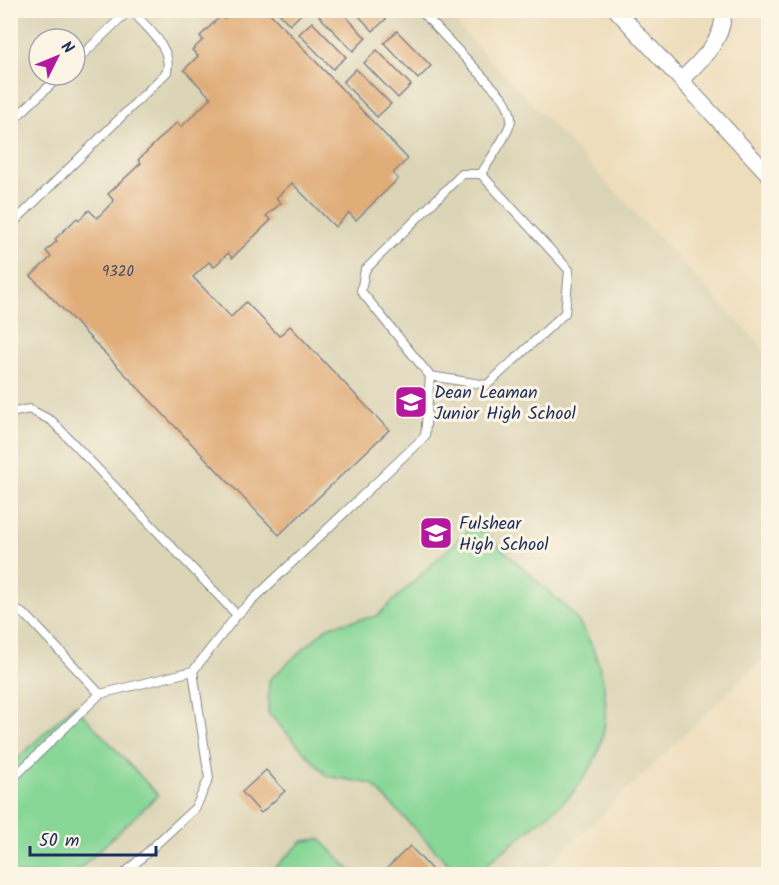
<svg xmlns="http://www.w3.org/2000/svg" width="779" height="885" viewBox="0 0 779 885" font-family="Kalam,sans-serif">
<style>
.built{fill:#dbd4b6;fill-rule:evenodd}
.green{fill:#88d797;stroke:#52837a;stroke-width:1.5}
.building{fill:#e0ac78}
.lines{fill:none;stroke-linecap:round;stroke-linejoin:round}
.service-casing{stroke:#84868c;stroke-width:10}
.minor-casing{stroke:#84868c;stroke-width:17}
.service{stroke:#fff;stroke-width:8}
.minor{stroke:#fff;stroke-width:15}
.labels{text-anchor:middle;stroke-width:6;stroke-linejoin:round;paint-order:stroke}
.number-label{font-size:15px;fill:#4c4e64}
.poi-label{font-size:18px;fill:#1b2f5e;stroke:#fcf5e5;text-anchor:start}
</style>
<rect width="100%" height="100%" fill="#fcf5e5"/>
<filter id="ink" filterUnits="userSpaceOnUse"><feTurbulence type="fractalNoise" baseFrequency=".0167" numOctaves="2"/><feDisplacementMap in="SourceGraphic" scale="12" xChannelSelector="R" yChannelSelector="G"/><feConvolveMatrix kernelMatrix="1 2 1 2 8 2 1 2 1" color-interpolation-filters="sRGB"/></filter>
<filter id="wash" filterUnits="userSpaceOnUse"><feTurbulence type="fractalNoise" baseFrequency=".008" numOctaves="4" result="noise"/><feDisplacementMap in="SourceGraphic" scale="24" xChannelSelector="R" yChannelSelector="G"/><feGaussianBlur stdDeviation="1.35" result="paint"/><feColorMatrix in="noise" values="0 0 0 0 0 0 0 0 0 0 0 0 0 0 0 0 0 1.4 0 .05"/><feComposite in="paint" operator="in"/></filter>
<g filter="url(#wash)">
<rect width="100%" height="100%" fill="#edb"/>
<!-- built -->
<path class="built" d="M10 11H444L768 353V654L540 874H11ZM39 39H75V75H39Z"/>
<!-- green -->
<g class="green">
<path d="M475 524 573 614C610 665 620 733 579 785 567 801 550 813 535 825 515 842 494 858 474 874H458L372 784 327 776 268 713 269 680 329 626 377 616Z"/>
<polygon points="74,705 158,795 74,874 11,874 11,765"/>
<polygon points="320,839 354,874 268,874 303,841"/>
</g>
<g id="blocks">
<!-- building -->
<g class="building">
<polygon points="233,10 238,10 243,15 247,10 267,10 408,159 393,173 398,179 356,220 349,213 335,227 292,183 276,198 281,203 266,216 271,220 232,258 228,253 214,267 209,262 193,277 231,317 246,302 279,336 290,326 389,430 279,535 31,276 51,257 46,251 57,241 55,239 77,218 79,220 89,210 97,218 114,201 108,194 141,163 138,160 177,122 181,127 211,98 184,70 198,56 192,50 203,40 200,36 221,16 224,19"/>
<polygon points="276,10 302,10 303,12 290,25"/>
<polygon points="324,10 340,10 366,38 353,51 319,16"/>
<polygon points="353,10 378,10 386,19 373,31"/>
<polygon points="312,22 346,57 333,69 299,34"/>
<polygon points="397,31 431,66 418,79 384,43"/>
<polygon points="377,50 411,85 398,98 364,63"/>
<polygon points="356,69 391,104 377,117 343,82"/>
<polygon points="266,770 285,791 261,813 242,792"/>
<polygon points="410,846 431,869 426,874 393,874 387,868"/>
</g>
</g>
</g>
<g filter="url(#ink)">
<use href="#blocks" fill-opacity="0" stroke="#84868c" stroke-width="1.5"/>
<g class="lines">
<!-- service casing -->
<g class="service-casing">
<g id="service">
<path d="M420 10 503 98C507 104 511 111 511 120 510 132 488 162 481 174"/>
<polyline points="10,12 12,10"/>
<polyline points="75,62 129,10"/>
<polyline points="10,123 61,75"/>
<path d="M10 226 167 72C173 47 146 27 131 10"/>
<polyline points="10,413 29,409 52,421 237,615"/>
<polyline points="10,606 28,617 100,694"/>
<polyline points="10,781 100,694 193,671 237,615 425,436 430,376 361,291 365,270 462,174 481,174 569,270 565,313 487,385 430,376"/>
<polyline points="124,874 196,807 209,778 193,671"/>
</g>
</g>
<!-- minor casing -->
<g class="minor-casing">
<g id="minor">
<polyline points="616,10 768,174"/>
<path d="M681 80C699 62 726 39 723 10"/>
</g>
</g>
<!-- service -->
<use href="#service" class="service"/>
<!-- minor -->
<use href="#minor" class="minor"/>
</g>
</g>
<!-- icons -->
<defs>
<g id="school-square" transform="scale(1.725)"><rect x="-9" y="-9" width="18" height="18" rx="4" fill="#b5179e" stroke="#fcf5e5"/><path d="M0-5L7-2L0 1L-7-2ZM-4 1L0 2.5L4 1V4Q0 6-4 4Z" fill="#fff"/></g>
</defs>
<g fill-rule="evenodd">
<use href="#school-square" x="411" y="402"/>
<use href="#school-square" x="436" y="533"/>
</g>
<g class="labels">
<!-- number labels -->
<g class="number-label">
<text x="118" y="276">9320</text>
</g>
<!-- poi labels -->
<g class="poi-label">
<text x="434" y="398">Dean Leaman<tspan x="434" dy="21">Junior High School</tspan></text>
<text x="459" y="529">Fulshear<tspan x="459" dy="21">High School</tspan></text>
</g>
</g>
<!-- margin -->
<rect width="779" height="885" fill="none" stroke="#fcf5e5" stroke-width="36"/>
<!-- north arrow -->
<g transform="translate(57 57) rotate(47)"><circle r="28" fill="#fcf5e5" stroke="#a2a6af" stroke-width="1.5"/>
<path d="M0-4.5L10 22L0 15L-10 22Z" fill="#b5179e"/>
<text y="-9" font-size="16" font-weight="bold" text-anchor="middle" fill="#1b2f5e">N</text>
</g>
<!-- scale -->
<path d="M30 846v9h126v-9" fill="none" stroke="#1b2f5e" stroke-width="3"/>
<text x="39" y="846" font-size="18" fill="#1b2f5e" stroke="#fcf5e5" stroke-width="4.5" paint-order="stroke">50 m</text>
</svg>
